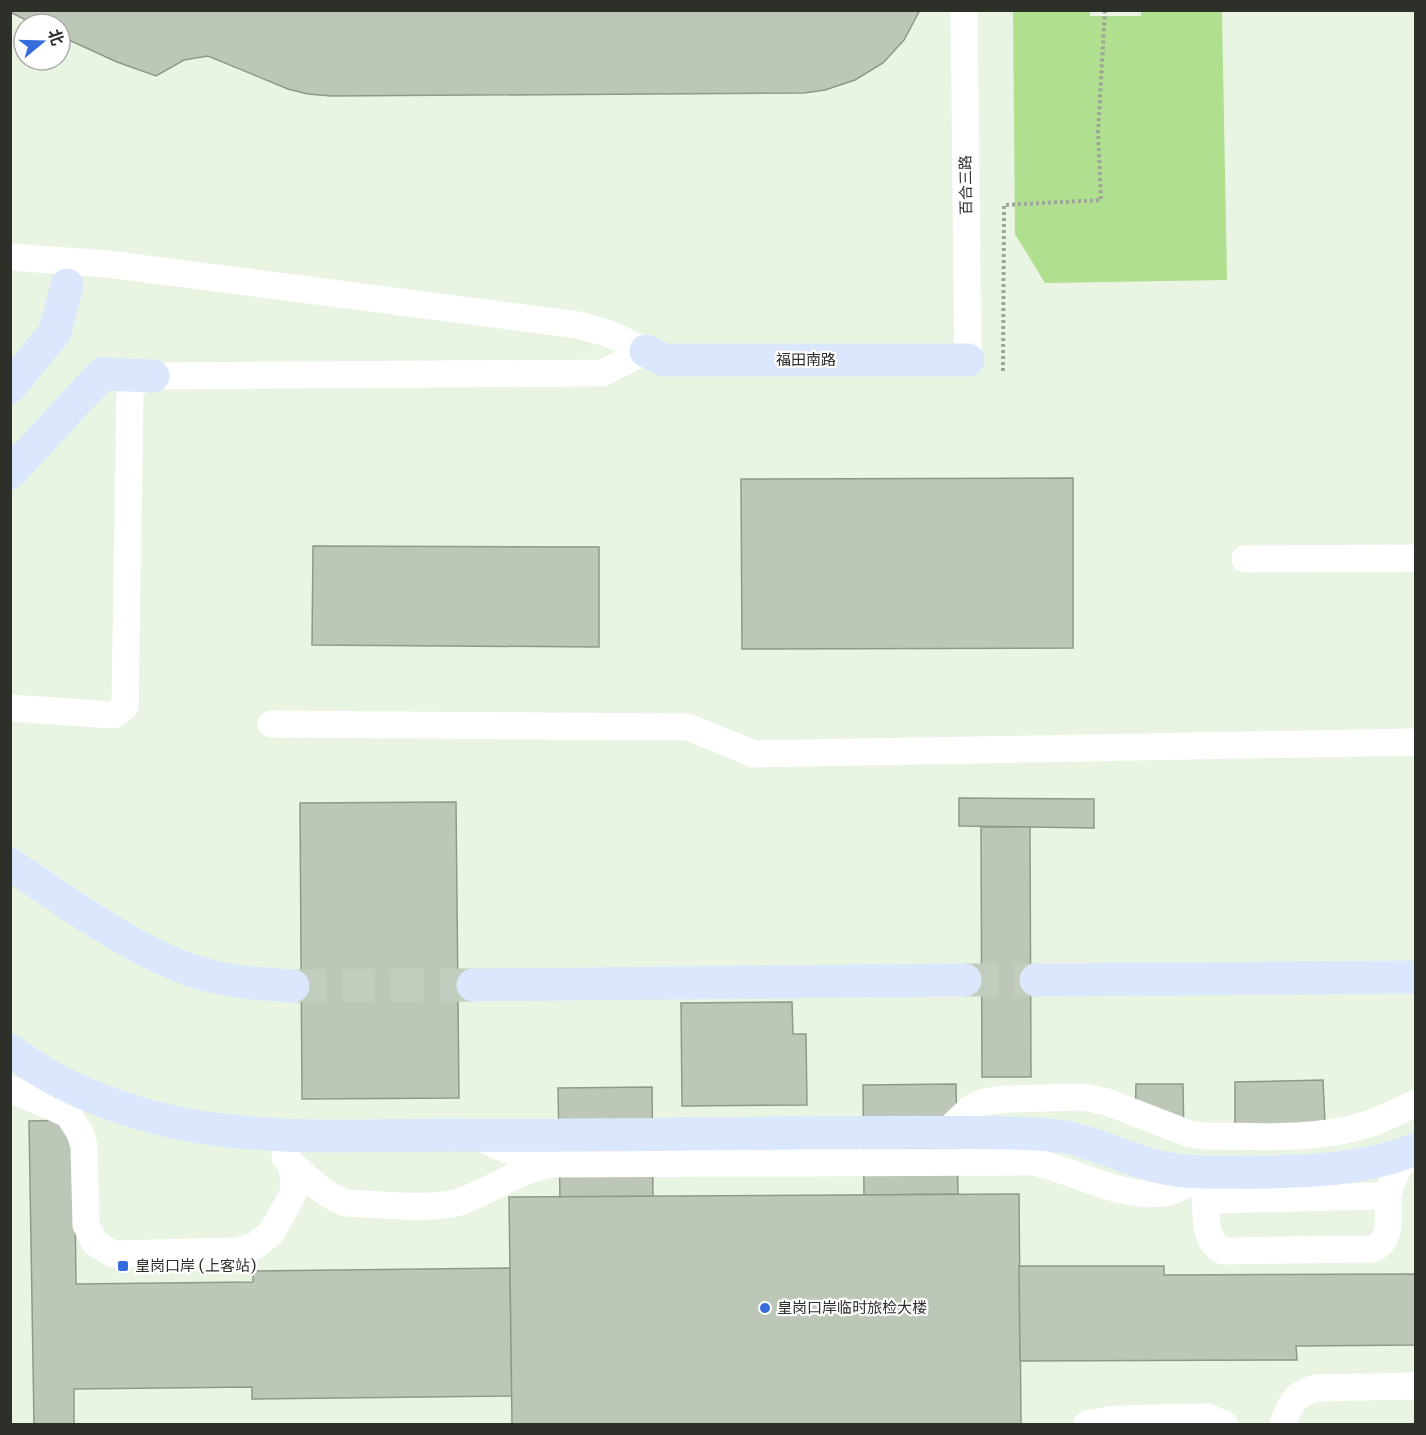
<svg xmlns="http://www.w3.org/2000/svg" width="1426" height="1435" viewBox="0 0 1426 1435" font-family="Merriweather,'Noto Sans SC',serif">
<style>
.green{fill:#afdf8f}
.building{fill:#bdc7b7;stroke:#8f9989;stroke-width:1.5}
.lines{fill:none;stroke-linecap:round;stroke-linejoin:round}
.major-tunnel{stroke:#c3cdbe;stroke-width:33;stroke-dasharray:33 16;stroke-linecap:butt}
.path{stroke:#9da598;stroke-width:4;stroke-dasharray:3 3;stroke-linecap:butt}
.minor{stroke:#fff;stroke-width:27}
.major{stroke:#dbe7fd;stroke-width:33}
.poi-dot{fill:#376ddc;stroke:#fff;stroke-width:2}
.labels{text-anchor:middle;stroke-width:4.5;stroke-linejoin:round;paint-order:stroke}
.street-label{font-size:15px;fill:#2c3029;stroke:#fff}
.poi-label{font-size:15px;fill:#2c3029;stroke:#fff;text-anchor:start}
</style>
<rect width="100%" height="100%" fill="#e9f4e3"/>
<!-- green -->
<polygon class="green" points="1141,11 1222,11 1227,280 1045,283 1015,234 1013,11 1090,11 1090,16 1141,16"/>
<!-- building -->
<g class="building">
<polygon points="10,10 920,10 904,40 883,63 855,80 825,90 804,93 331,96 308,94 288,89 208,56 184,60 156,76 117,62 60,36 60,24 34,24 10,12"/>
<polygon points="1073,478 1073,648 742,649 741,479"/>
<polygon points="313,546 599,547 599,647 312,645"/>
<polygon points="959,798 1094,799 1094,828 959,826"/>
<polygon points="456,802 459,1098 302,1099 300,803"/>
<polygon points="981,827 1030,827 1031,1077 982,1077"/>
<polygon points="792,1002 793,1034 806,1034 807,1105 682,1106 681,1003"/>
<polygon points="1323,1080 1325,1123 1235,1125 1235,1082"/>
<polygon points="956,1084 958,1194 864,1195 863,1085"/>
<polygon points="1136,1084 1183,1084 1184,1140 1135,1123"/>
<polygon points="652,1087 653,1197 560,1198 558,1088"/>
<polygon points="74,1120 76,1284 253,1282 253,1271 510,1268 512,1396 252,1399 252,1387 74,1389 74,1424 34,1424 29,1121"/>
<polygon points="1019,1194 1021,1424 512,1424 509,1197"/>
<polygon points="1019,1266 1164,1266 1164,1275 1416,1274 1416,1345 1296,1346 1297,1360 1020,1361"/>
</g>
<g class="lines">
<!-- major-tunnel -->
<g class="major-tunnel">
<polyline points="965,980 1036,980"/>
<polyline points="293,986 473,985"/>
</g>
<!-- path -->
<polyline class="path" points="1003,371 1004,205 1101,200 1098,133 1105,10"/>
<!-- minor -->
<g class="minor">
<polyline points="964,10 968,360"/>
<polyline points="10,257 108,264 578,325 610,334 646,351"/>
<polyline points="1245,559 1416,558"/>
<polyline points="10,708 114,715 125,706 130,392 138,380 153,376 602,373 646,351"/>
<polyline points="271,724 688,727 754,754 1416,742"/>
<polyline points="10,1089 68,1114 80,1133 84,1146 86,1225 95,1243 113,1254 237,1251 255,1246 271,1233 293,1194 294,1178 290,1162"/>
<path d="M945 1133 971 1108 984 1102 1007 1099 1084 1097 1107 1102 1190 1134 1204 1136C1257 1136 1313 1141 1365 1125 1382 1120 1399 1111 1416 1103"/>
<path d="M482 1139 529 1159 553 1164 1033 1162C1085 1172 1156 1222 1201 1172 1211 1197 1197 1239 1223 1251L1373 1249C1396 1238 1385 1213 1389 1194 1391 1177 1402 1160 1416 1150"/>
<path d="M285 1157C303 1174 322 1194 346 1203 376 1204 435 1211 462 1201 493 1189 519 1170 552 1164"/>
<polyline points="1207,1200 1388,1196"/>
<polyline points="1087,1424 1114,1419 1207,1417 1224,1424"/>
<path d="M1283 1424C1289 1405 1295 1393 1316 1388L1416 1386"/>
</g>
<!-- major -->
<g class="major">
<polyline points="646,351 664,360 968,360"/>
<polyline points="10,387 55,332 67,285"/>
<polyline points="10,473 102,374 153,376"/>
<path d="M10 864C68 903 144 960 211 976 238 983 265 984 293 986"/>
<polyline points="1036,980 1416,977"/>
<polyline points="473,985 965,980"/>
<path d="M10 1050C59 1088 123 1112 183 1124 268 1141 363 1135 449 1135 636 1137 824 1130 1012 1133 1034 1134 1059 1134 1081 1141 1125 1154 1152 1171 1201 1172 1271 1172 1349 1176 1416 1149"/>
</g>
</g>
<!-- markers -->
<g class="poi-dot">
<rect x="117" y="1260" width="12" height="12" rx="3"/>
<circle cx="765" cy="1308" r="6"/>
</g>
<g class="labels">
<!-- street labels -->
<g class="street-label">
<text transform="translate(966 185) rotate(-91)" y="5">百合三路</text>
<text x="806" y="365">福田南路</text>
</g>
<!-- poi labels -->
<g class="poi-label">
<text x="135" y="1271">皇岗口岸 (上客站)</text>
<text x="777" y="1313">皇岗口岸临时旅检大楼</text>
</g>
</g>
<!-- border -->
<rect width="1426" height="1435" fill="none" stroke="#2c3029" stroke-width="24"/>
<!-- north arrow -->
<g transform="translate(42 42) rotate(71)"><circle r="28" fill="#ffffff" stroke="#abaca9" stroke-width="1.5"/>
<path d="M0-4.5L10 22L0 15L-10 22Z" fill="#376ddc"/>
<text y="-9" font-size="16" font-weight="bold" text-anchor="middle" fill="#2c3029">北</text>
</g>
</svg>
